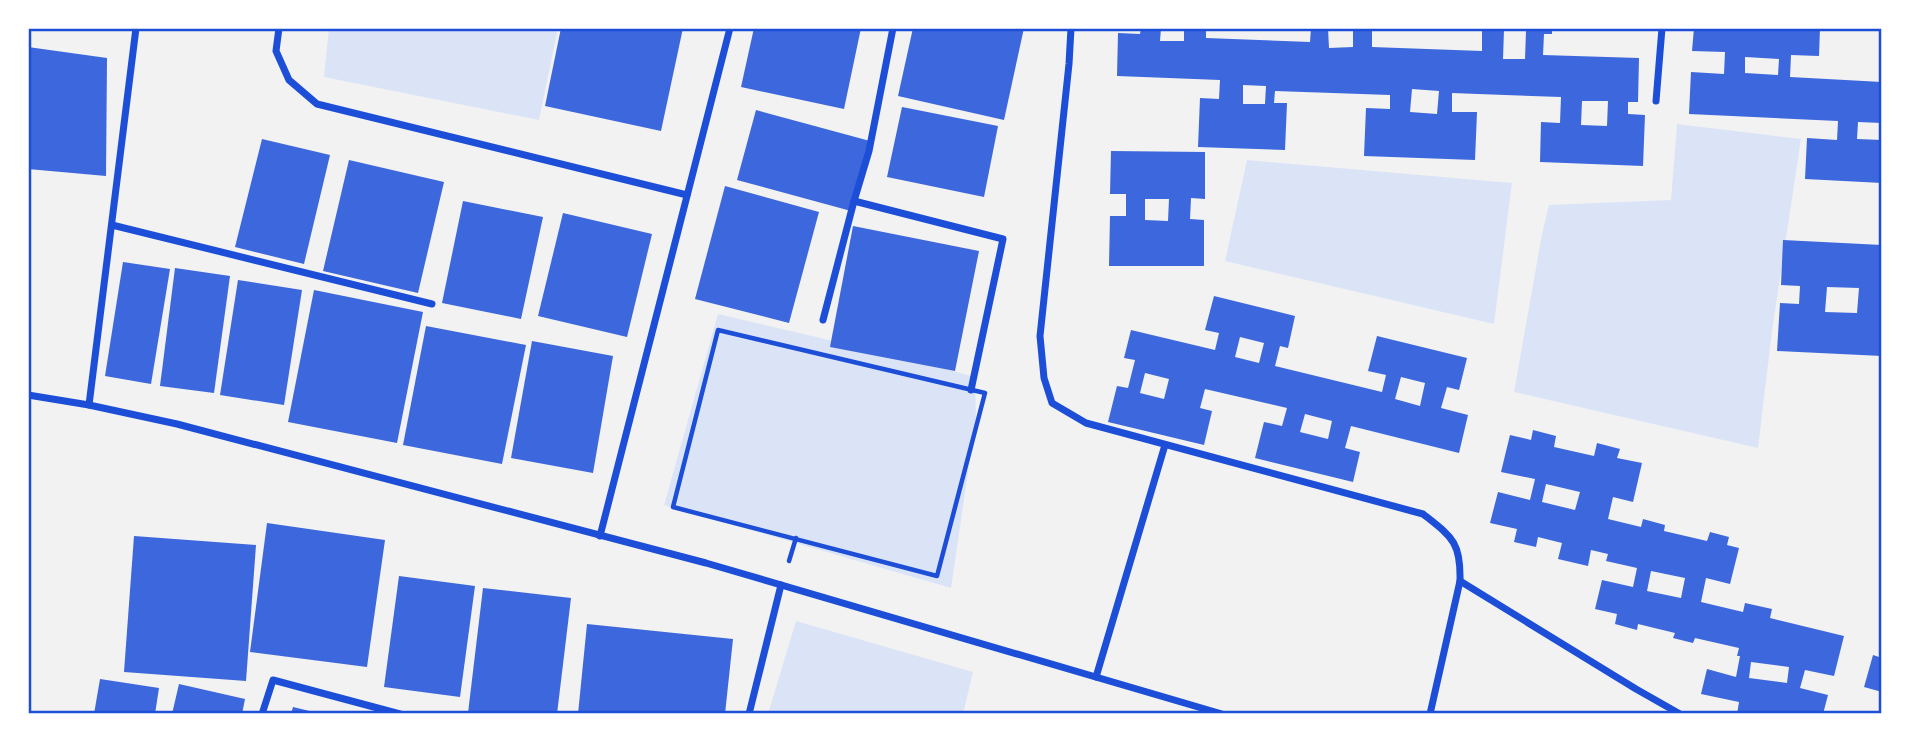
<svg xmlns="http://www.w3.org/2000/svg" width="1910" height="742" viewBox="0 0 1910 742" font-family="'Nunito Sans',sans-serif">
<style>
.green{fill:#dbe4f7}
.building{fill:#3d67dc;fill-rule:evenodd}
.lines{fill:none;stroke-linecap:round;stroke-linejoin:round}
.path{stroke:#1d4ed8;stroke-width:4.5}
.minor{stroke:#1d4ed8;stroke-width:7}
.neatline{fill:none;stroke:#1d4ed8;stroke-width:2.5}
</style>
<rect width="100%" height="100%" fill="#f2f2f2"/>
<!-- green -->
<g class="green">
<polygon points="329,28 558,28 539,120 324,77"/>
<polygon points="1677,124 1801,139 1772,331 1758,448 1514,392 1542,234 1549,205 1671,200"/>
<polygon points="1247,160 1512,183 1494,324 1225,261"/>
<polygon points="718,314 905,358 975,377 976,418 951,588 664,505"/>
<polygon points="796,621 973,672 963,714 768,714"/>
</g>
<!-- building -->
<g class="building">
<polygon points="561,28 683,28 661,131 545,106"/>
<polygon points="754,28 861,28 844,109 741,87"/>
<polygon points="913,28 1024,28 1004,120 898,96"/>
<path d="M1141 28H1161L1160 41H1184V28H1206V38L1310 42 1311 28H1328L1329 48 1353 47V28H1372V47L1482 51V28H1552V34H1544L1543 55 1639 58 1638 102H1628V114L1645 115 1643 166 1540 162 1541 122 1560 123 1561 97 1478 94 1452 93V112H1477L1475 160 1364 156 1366 108 1390 109V95L1275 91 1274 103H1287L1285 150 1198 147 1200 98 1219 99 1220 80 1117 76 1118 33 1140 34ZM1504 30 1526 31 1525 59H1503ZM1243 85 1266 86 1265 104H1243ZM1412 89 1439 91 1437 114 1410 112ZM1582 101H1608L1607 126 1581 125Z"/>
<path d="M1694 28H1820L1819 56 1791 55 1790 77 1882 82V123L1858 122 1857 139 1882 140V183L1805 179 1807 138 1837 140 1838 121 1689 114 1691 72 1724 74 1725 52 1692 51ZM1745 57 1779 59 1778 75 1745 73Z"/>
<polygon points="28,47 107,58 106,176 28,169"/>
<polygon points="902,107 998,126 984,197 887,177"/>
<polygon points="756,110 870,141 851,211 737,180"/>
<polygon points="262,139 330,155 304,264 235,247"/>
<path d="M1111 151 1205 152V199L1191 198 1190 219 1204 220V266H1109L1110 216H1126V194H1110ZM1145 199H1169L1168 221 1145 220Z"/>
<polygon points="349,160 444,182 418,293 323,271"/>
<polygon points="725,186 819,212 789,323 695,299"/>
<polygon points="463,201 543,217 521,319 442,303"/>
<polygon points="563,213 652,234 627,337 538,316"/>
<polygon points="853,226 979,251 955,371 830,347"/>
<path d="M1783 240 1882 245V356L1777 351 1780 303 1799 304 1800 286 1781 285ZM1827 287 1859 288 1857 313 1825 312Z"/>
<polygon points="123,262 170,269 151,384 105,376"/>
<polygon points="175,268 230,276 214,393 160,386"/>
<polygon points="238,280 302,290 284,405 220,395"/>
<polygon points="314,290 423,312 397,443 288,422"/>
<path d="M1214 296 1295 316 1288 348 1280 346 1275 366 1382 392 1386 375 1368 371 1377 336 1467 358 1459 390 1447 387 1441 408 1468 415 1459 453 1351 426 1345 448 1360 452 1353 482 1255 458 1264 422 1282 426 1287 408 1205 389 1200 408 1212 411 1204 445 1108 422 1117 386 1128 388 1135 360 1124 358 1131 330 1215 350 1219 333 1205 330ZM1240 337 1264 343 1259 363 1235 357ZM1145 373 1169 379 1164 399 1140 393ZM1401 377 1425 383 1420 406 1395 399ZM1305 414 1332 421 1328 439 1300 432Z"/>
<polygon points="426,326 526,345 502,464 403,445"/>
<polygon points="532,341 613,356 593,473 511,458"/>
<path d="M1533 430 1556 436 1554 447 1594 456 1597 443 1620 449 1617 458 1642 463 1633 502 1613 497 1608 519 1641 527 1643 519 1665 525 1664 531 1707 541 1710 532 1729 537 1727 545 1739 548 1730 584 1706 578 1701 602 1743 612 1745 603 1772 609 1770 618 1844 636 1834 676 1805 670 1800 688 1828 695 1823 714H1737L1739 702 1701 694 1707 669 1736 677 1740 656H1737L1739 648 1695 638 1693 643 1673 638 1675 633 1638 624 1637 630 1615 624 1617 614 1595 609 1602 580 1633 587 1637 568 1606 561 1608 554 1591 550 1588 566 1558 559 1562 543 1538 537 1536 547 1514 542 1517 529 1490 523 1498 492 1530 500 1535 479 1501 472 1510 435 1531 440ZM1546 484 1580 492 1575 510 1542 502ZM1651 571 1685 578 1681 598 1647 591ZM1751 662 1789 667 1787 683 1749 678Z"/>
<polygon points="267,523 385,540 367,667 250,652"/>
<polygon points="134,536 256,545 246,681 124,672"/>
<polygon points="399,576 475,586 460,697 384,687"/>
<polygon points="483,588 571,598 557,714 468,713"/>
<polygon points="587,624 733,639 725,714 578,714"/>
<polygon points="1873,655 1882,658 1882,692 1864,687"/>
<polygon points="100,679 159,688 155,714 94,714"/>
<polygon points="179,684 245,699 242,714 172,714"/>
<polygon points="293,707 318,713 318,714 291,714"/>
</g>
<g class="lines">
<!-- path -->
<g class="path">
<polygon points="718,330 985,393 937,576 673,507"/>
<polyline points="789,561 796,538"/>
</g>
<!-- minor -->
<g class="minor">
<polyline points="279,28 276,51 289,80 317,104 687,195"/>
<path d="M1071 28 1069 64 1040 336 1044 378 1052 403 1086 423 1423 514C1452 537 1461 542 1460 581L1430 714"/>
<polyline points="1656,101 1662,28"/>
<polyline points="854,201 1003,239 971,390"/>
<polyline points="112,225 432,304"/>
<polyline points="823,320 854,201 869,151 893,28"/>
<polyline points="28,395 89,405 177,424 706,563 1222,714"/>
<polyline points="89,405 136,28"/>
<polyline points="600,536 730,28"/>
<polyline points="1460,581 1636,689 1680,714"/>
<polyline points="1096,677 1165,445"/>
<polyline points="262,714 273,680 400,714"/>
<polyline points="749,714 781,585"/>
</g>
</g>
<!-- border -->
<rect width="1910" height="742" fill="none" stroke="#ffffff" stroke-width="60"/>
<rect x="30" y="30" width="1850" height="682" class="neatline"/>
</svg>
